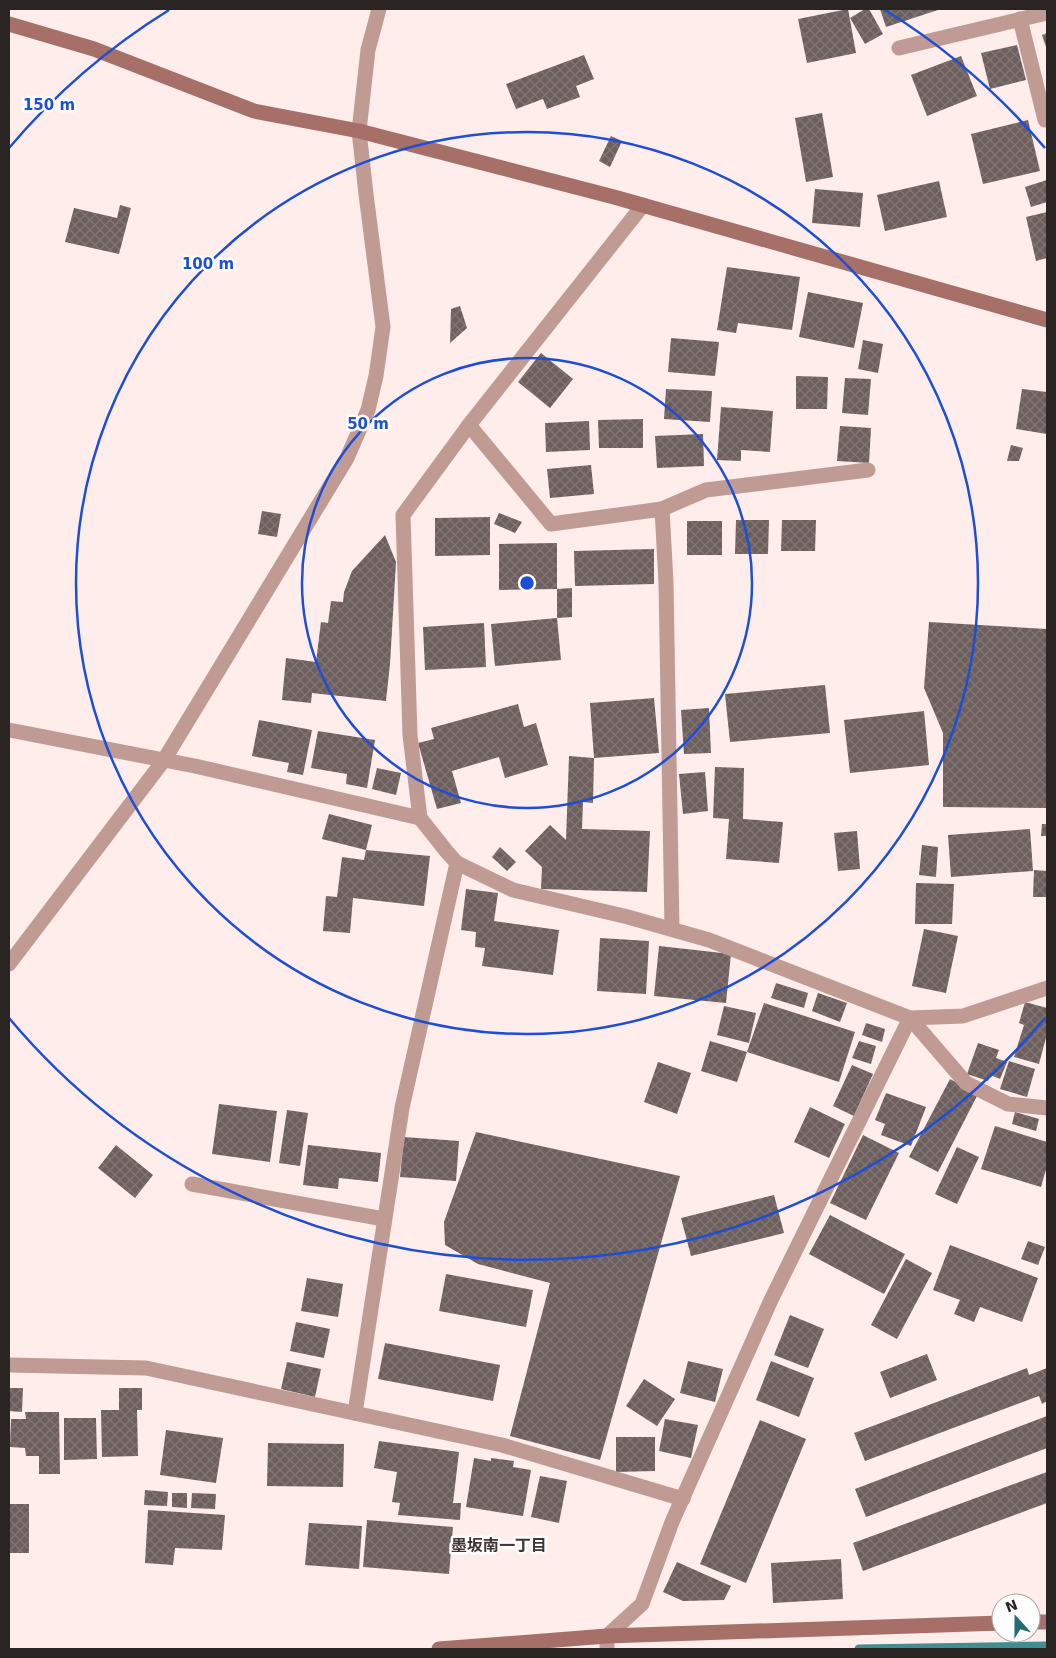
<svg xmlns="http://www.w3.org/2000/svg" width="1056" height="1658" viewBox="0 0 1056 1658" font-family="'DejaVu Sans','Noto Sans JP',sans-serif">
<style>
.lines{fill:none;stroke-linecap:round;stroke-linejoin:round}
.stream{stroke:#3f8e94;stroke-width:9}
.building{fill:url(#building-cross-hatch)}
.street{stroke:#c09b94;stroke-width:15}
.secondary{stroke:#a67068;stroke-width:15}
.ring{fill:none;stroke:#1d4ed8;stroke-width:2.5}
.labels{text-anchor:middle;stroke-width:5;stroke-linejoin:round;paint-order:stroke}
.neighbourhood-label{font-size:16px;font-weight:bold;fill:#413533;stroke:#fff}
.centre{fill:#1d4ed8;stroke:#fff;stroke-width:2.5}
.ring-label{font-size:15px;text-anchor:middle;font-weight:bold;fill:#1d4ed8;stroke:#fff;stroke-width:5;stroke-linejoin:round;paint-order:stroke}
</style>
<defs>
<pattern id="building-cross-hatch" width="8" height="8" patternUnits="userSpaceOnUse" patternTransform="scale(1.25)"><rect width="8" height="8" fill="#6d5f5d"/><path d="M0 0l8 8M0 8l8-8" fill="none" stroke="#827675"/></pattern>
</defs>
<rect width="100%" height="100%" fill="#feedea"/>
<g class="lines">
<!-- stream -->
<polyline class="stream" points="859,1649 1047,1646"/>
</g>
<!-- building -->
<g class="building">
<polygon points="848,9 856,53 807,63 798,19"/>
<polygon points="865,9 869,9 883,34 865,44 850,18"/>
<polygon points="880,9 941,9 886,27"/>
<polygon points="1047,33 1047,50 1042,35"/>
<polygon points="1017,45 1026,80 990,89 981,53"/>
<polygon points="584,55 594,79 576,86 580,97 547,109 543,99 516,109 506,84"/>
<polygon points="961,56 977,96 927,116 911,75"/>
<polygon points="822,113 833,177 806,182 795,118"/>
<polygon points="1028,120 1040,171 983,184 971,134"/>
<polygon points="611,136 622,141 610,167 599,161"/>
<polygon points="1047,180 1047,202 1031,207 1025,187"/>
<polygon points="939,181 947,217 885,231 877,195"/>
<polygon points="815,189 863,193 860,227 812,223"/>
<polygon points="120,205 131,208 119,254 65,242 74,208 117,218"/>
<polygon points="1047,212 1047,258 1036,261 1026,217"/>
<polygon points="727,267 800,277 792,330 738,323 736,333 717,330"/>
<polygon points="808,292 863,303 854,348 799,337"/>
<polygon points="460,306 467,328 450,343 451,309"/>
<polygon points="671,338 719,342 715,376 668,372"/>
<polygon points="863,340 883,344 878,373 858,369"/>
<polygon points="541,353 573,379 550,408 518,382"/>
<polygon points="796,376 828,377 827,409 796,409"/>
<polygon points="845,378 871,379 868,415 842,413"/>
<polygon points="666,389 712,391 710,422 664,419"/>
<polygon points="1022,389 1047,392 1047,434 1016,429"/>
<polygon points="721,407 773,411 770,452 741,450 741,461 717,460"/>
<polygon points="643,419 643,448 599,448 598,420"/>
<polygon points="589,421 590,450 546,452 545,423"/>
<polygon points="840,426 871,428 869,463 837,461"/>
<polygon points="703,434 704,466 657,468 655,436"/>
<polygon points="1011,445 1023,448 1019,461 1007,461"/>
<polygon points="591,465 594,494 550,498 547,469"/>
<polygon points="262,511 281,514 277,537 258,534"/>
<polygon points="499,513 522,522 515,533 494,524"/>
<polygon points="490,517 490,555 435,556 435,518"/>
<polygon points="736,520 769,520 768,554 735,554"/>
<polygon points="782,520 816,520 815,551 781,551"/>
<rect x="687" y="521" width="35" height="34"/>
<polygon points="385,535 396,562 390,664 386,701 312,693 311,703 282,700 286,658 316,662 321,622 328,623 331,601 343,602 344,592 352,571"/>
<polygon points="557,543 557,589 499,590 499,544"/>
<polygon points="654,549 654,584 575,586 574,551"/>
<polygon points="572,588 572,617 557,618 557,589"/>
<polygon points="557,618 561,660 495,666 491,624"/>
<polygon points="929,622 1047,629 1047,808 943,807 943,733 924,688"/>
<polygon points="484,623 486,667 425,670 423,627"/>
<polygon points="825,685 830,733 730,742 725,694"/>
<polygon points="654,698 659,753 594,758 590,703"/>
<polygon points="518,704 524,727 536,723 548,765 505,778 499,757 452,771 461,803 437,809 418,743 434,739 431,728"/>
<polygon points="709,708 711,753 684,754 681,710"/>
<polygon points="924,711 929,765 850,773 844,720"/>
<polygon points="259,720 312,730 303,775 287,772 289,763 252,756"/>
<polygon points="318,731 375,740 367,788 346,784 347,774 311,768"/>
<polygon points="569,756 594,758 593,803 583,802 582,829 650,831 647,892 541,889 542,867 525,851 550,825 566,840"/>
<polygon points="715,767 744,768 743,819 783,822 779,863 726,859 729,819 713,818"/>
<polygon points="377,768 401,773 396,795 372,789"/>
<polygon points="705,772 708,811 683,814 679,774"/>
<polygon points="329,814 372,825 366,850 322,839"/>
<polygon points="1042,824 1047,824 1047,836 1041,836"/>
<polygon points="1030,829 1033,871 951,877 948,835"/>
<polygon points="857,831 860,869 838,871 834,833"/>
<polygon points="922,845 938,847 936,877 919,875"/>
<polygon points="500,847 516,862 507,871 492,857"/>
<polygon points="366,850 430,856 424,906 353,898 350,933 323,931 326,896 337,897 342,857 364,860"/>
<polygon points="1034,870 1047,871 1047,897 1033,897"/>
<polygon points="916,883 954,884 952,924 915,924"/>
<polygon points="466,889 498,893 494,921 559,930 553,975 482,966 485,948 475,947 476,932 461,930"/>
<polygon points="924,929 958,936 946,993 912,986"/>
<polygon points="600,938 649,941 646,994 597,991"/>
<polygon points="659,946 731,954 726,1003 654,996"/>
<polygon points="776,983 808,993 804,1008 771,998"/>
<polygon points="818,993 847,1003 840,1022 812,1011"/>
<polygon points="1025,1002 1047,1008 1047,1034 1039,1064 1014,1057 1024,1025 1019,1023"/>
<polygon points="764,1003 855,1032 839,1082 747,1052"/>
<polygon points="724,1006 756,1013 749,1043 717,1035"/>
<polygon points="866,1023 885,1029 882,1042 862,1035"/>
<polygon points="710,1041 747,1052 737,1082 701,1071"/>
<polygon points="859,1041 876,1046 871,1064 852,1058"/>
<polygon points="978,1043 999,1050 996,1058 1007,1062 1000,1079 990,1075 988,1081 967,1074"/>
<polygon points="1009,1061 1035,1069 1027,1097 1000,1089"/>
<polygon points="658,1062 691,1073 677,1114 644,1102"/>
<polygon points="852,1065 873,1074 854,1116 833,1106"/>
<polygon points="950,1079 978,1094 938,1172 909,1157"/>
<polygon points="886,1093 926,1107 911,1146 881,1135 885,1124 875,1120"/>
<polygon points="219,1104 277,1111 270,1162 212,1154"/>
<polygon points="810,1107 845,1124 829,1158 794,1142"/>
<polygon points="287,1110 308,1113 300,1166 279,1163"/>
<polygon points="1015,1112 1039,1119 1036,1131 1012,1124"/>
<polygon points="995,1126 1047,1142 1047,1166 1041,1187 981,1169"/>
<polygon points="476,1132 680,1176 600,1460 510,1436 550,1283 478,1264 445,1245 444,1222"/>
<polygon points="863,1135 899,1153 866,1220 830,1203"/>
<polygon points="404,1137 459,1141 456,1181 400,1177"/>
<polygon points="116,1145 153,1175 135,1198 98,1168"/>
<polygon points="308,1145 381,1153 378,1182 339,1178 338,1189 303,1185"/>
<polygon points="957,1147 979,1157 957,1204 935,1194"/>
<polygon points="774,1195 784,1233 691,1256 681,1218"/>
<polygon points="830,1215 905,1254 884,1294 809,1254"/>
<polygon points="1028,1241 1045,1247 1038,1265 1021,1259"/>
<polygon points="950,1245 1038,1278 1022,1322 980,1307 974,1322 954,1314 960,1300 933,1290"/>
<polygon points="906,1259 932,1273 897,1339 871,1325"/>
<polygon points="446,1274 533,1290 526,1327 439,1311"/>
<polygon points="307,1278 343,1284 338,1317 301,1311"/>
<polygon points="790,1315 824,1329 808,1368 774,1355"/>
<polygon points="296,1322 330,1329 324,1358 290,1351"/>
<polygon points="385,1343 500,1365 493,1401 378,1379"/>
<polygon points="927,1354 937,1380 890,1398 880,1372"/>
<polygon points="688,1361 723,1369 715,1402 680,1393"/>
<polygon points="771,1361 814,1378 799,1417 756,1400"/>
<polygon points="287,1362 321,1369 315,1397 281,1389"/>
<polygon points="1027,1368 1029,1375 1047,1368 1047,1401 1042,1404 1039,1396 865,1461 854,1433"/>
<polygon points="644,1379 675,1399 657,1426 626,1406"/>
<polygon points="9,1388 23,1388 22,1412 9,1411"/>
<polygon points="119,1388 142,1388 142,1410 137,1410 138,1456 102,1457 101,1410 119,1410"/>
<polygon points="25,1412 59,1412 60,1474 39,1474 39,1456 26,1456 25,1448 10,1447 11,1419 26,1419"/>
<polygon points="1047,1416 1047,1448 866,1517 855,1489"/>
<polygon points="64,1418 96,1418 97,1459 64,1460"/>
<polygon points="665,1419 698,1425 691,1458 659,1451"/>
<polygon points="760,1420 806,1439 746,1583 700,1564"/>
<polygon points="166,1430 223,1438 216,1483 160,1475"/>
<polygon points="616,1437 655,1437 655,1471 616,1472"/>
<polygon points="379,1441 459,1452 453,1503 461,1503 460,1520 398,1515 400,1503 392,1502 397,1472 374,1468"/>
<polygon points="268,1443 344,1444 343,1487 267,1486"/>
<polygon points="474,1458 491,1461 491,1458 514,1461 513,1467 531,1470 523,1516 466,1507"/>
<polygon points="1047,1472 1047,1503 863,1571 853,1543"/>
<polygon points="540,1476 567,1481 559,1523 531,1517"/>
<polygon points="145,1490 168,1492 167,1506 144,1505"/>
<polygon points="172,1493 187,1493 187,1508 172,1507"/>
<polygon points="192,1493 216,1494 215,1509 191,1508"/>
<rect x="9" y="1504" width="20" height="49"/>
<polygon points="148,1510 225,1515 222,1550 175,1548 173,1565 145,1563"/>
<polygon points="367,1520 453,1527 449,1574 363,1567"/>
<polygon points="309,1523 362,1526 359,1569 305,1565"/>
<polygon points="841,1559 843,1599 773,1603 771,1563"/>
<polygon points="677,1562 731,1586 724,1600 683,1601 663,1592"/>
</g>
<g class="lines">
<!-- street -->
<g class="street">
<polyline points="1020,19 1045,120"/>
<polyline points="899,48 1047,13"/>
<polyline points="643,205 469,425 403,515 410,735 420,818 447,852 457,863 513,890 628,917 709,940 910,1018 963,1016 1047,988"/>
<polyline points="469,425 551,524 662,509 666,582 672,929"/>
<polyline points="662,509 706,490 868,470"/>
<polyline points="9,730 195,766 420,818"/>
<polyline points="9,964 164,760 347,458 368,410 376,376 383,327 366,194 359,131 368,50 379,9"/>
<polyline points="910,1018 966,1083 1008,1104 1047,1108"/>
<polyline points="192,1184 384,1219"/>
<polyline points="9,1365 146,1368 502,1445 683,1499"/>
<polyline points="355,1413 402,1108 457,863"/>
<polyline points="607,1649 607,1636 642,1604 672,1522 771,1300 910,1018"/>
</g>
<!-- secondary -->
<g class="secondary">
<polyline points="9,24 94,49 254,111 359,131 614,197 1047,320"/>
<polyline points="1031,1622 1047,1622"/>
<polyline points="439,1649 607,1636 1001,1623"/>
</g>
</g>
<!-- distance rings -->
<g class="ring">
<circle cx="527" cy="583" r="225"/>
<circle cx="527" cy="583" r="451"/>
<path d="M1045 1018A676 676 0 0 1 9 1018M9 148A676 676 0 0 1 169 10M885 10A676 676 0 0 1 1045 148"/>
</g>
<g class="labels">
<!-- neighbourhood labels -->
<g class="neighbourhood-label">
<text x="499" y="1551">墨坂南一丁目</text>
</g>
</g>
<circle cx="527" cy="583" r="8" class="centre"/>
<g class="ring-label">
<text x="49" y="110">150 m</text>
<text x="208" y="269">100 m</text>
<text x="368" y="429">50 m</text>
</g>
<!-- border -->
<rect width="1056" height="1658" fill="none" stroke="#2a2423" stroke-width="20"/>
<!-- north arrow -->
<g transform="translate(1016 1618) rotate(339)"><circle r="24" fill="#ffffff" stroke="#aaa7a7"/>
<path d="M0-4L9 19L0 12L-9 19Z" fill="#226d74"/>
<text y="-8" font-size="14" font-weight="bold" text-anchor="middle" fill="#2a2423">N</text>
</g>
</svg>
